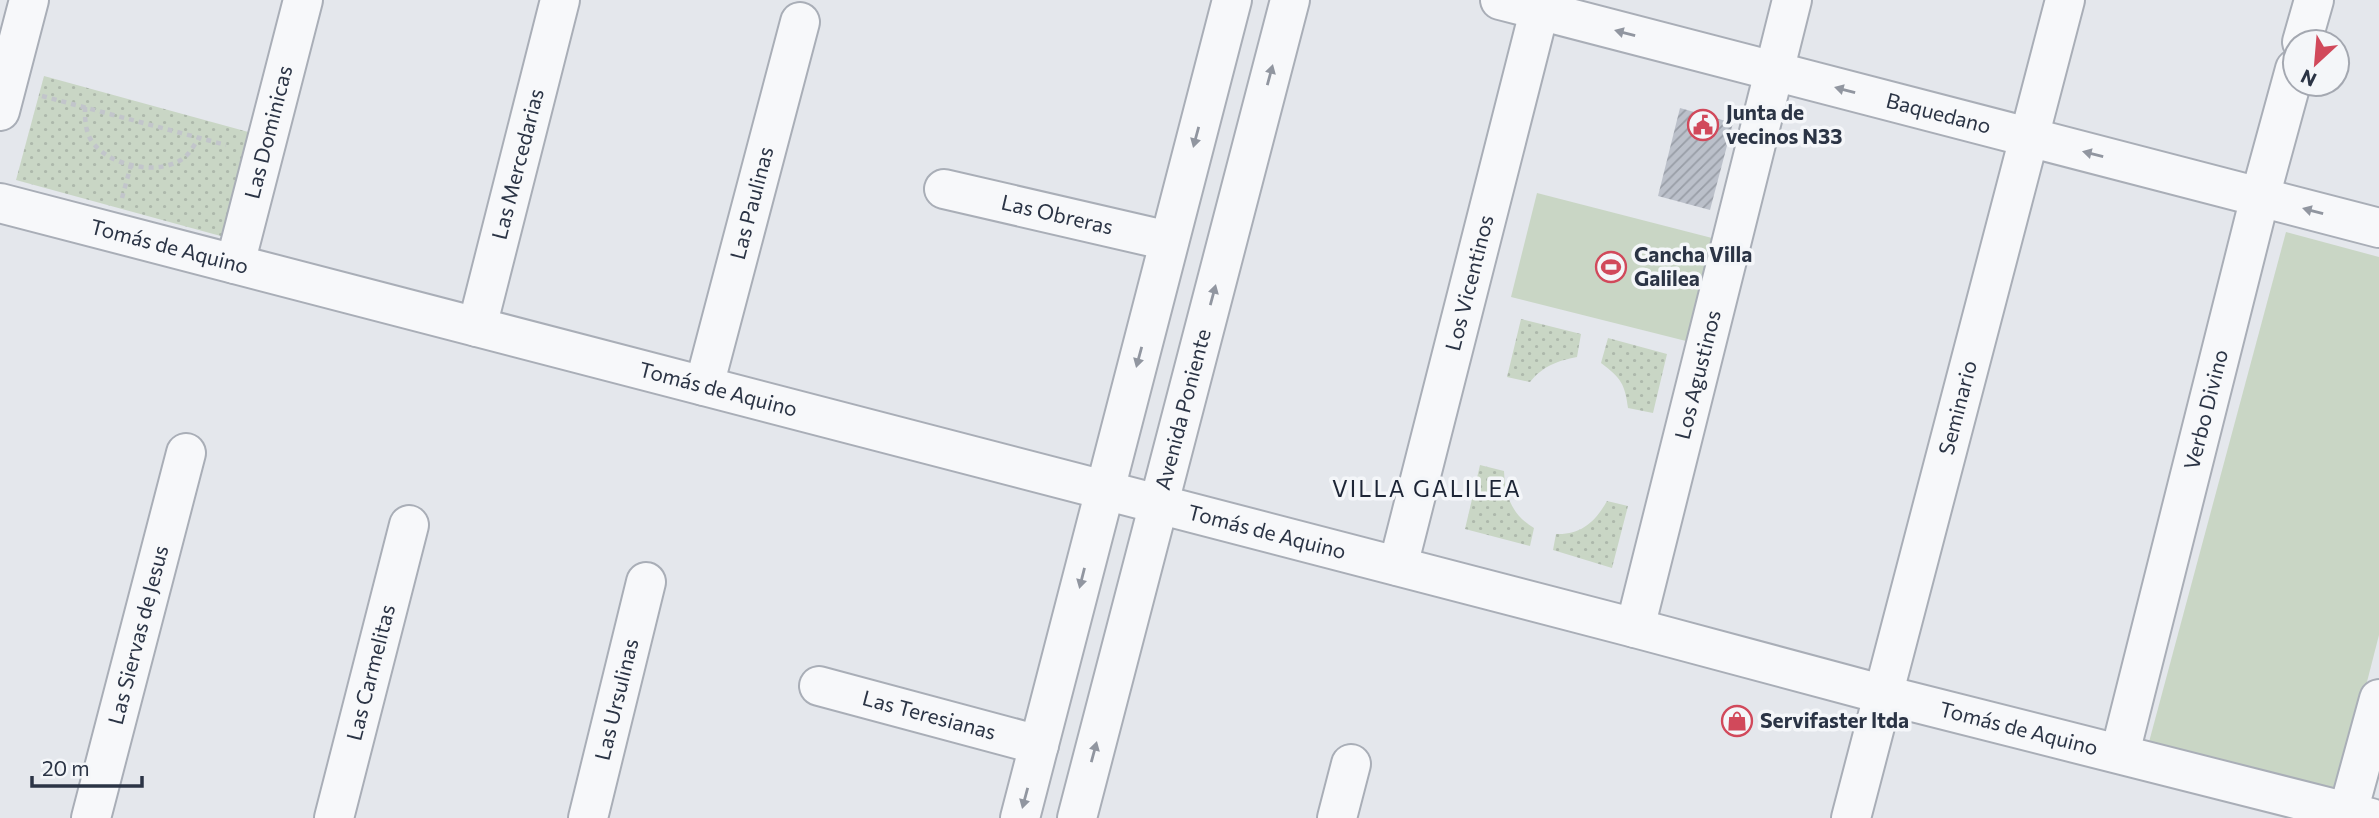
<svg xmlns="http://www.w3.org/2000/svg" width="2379" height="818" viewBox="0 0 2379 818" font-family="Commissioner,sans-serif">
<style>
.grass{fill:url(#grass-dots)}
.park{fill:#c9d6c5}
.building{fill:url(#building-hatch)}
.lines{fill:none;stroke-linecap:round;stroke-linejoin:round}
.minor-casing{stroke:#a9aeb7;stroke-width:42}
.path{stroke:#c2c5cb;stroke-width:4.5;stroke-dasharray:5 5;stroke-linecap:butt}
.minor{stroke:#f7f8fa;stroke-width:38}
.oneway{fill:#9196a0}
.labels{text-anchor:middle;stroke-width:7;stroke-linejoin:round;paint-order:stroke}
.poi-label{font-size:21px;font-weight:bold;fill:#2b3445;stroke:#f4f6f9;text-anchor:start}
.street-label{font-size:21px;fill:#2b3445;stroke:#f4f6f9}
.neighbourhood-label{font-size:23px;letter-spacing:2px;fill:#1d2536;stroke:#f4f6f9}
</style>
<defs>
<pattern id="grass-dots" width="8" height="8" patternUnits="userSpaceOnUse" patternTransform="scale(1.75)"><rect width="8" height="8" fill="#c9d6c5"/><path d="M2 2h.1M6 6h.1" fill="none" stroke="#adb8ab" stroke-width="1.8" stroke-linecap="round"/></pattern>
<pattern id="building-hatch" width="6" height="6" patternUnits="userSpaceOnUse" patternTransform="scale(1.75)"><rect width="6" height="6" fill="#bbc0ca"/><path d="M-1 1l2-2M0 6l6-6M5 7l2-2" fill="none" stroke="#989da6"/></pattern>
</defs>
<rect width="100%" height="100%" fill="#e4e7ec"/>
<!-- grass -->
<g class="grass">
<polygon points="44,76 252,133 228,238 16,180"/>
<path d="M1521 319 1581 334 1577 357C1557 361 1543 366 1530 382L1507 377Z"/>
<path d="M1608 338 1667 354 1653 413 1628 408C1625 384 1621 378 1601 363Z"/>
<path d="M1480 465 1504 471C1505 496 1512 515 1534 528L1530 546 1465 529Z"/>
<path d="M1607 501 1628 506 1612 568 1553 550 1556 534C1581 535 1595 522 1607 501Z"/>
</g>
<!-- park -->
<g class="park">
<polygon points="1537,193 1712,238 1686,341 1511,297"/>
<polygon points="2286,232 2379,257 2379,635 2339,791 2149,742"/>
</g>
<!-- building -->
<polygon class="building" points="1680,108 1733,123 1710,210 1658,196"/>
<g class="lines">
<!-- minor casing -->
<g class="minor-casing">
<g id="minor">
<path id="s1" d="M1500 0 2379 228"/>
<polyline points="2302,42 2314,0"/>
<polyline points="0,111 29,0"/>
<path id="s2" d="M944 189 1169 241"/>
<path id="s3" d="M0 203 1635 628 1885 695 2371 818"/>
<path id="s4" d="M235 264 303 0"/>
<path id="s5" d="M477 327 560 0"/>
<path id="s6" d="M704 386 800 22"/>
<path id="s7" d="M1398 566 1542 0"/>
<path id="s8" d="M1635 628 1792 0"/>
<path id="s9" d="M819 686 1039 745"/>
<path id="s10" d="M2120 753 2260 197 2295 69"/>
<polyline points="2348,812 2379,699"/>
<path id="s11" d="M91 818 186 453"/>
<path id="s12" d="M334 818 409 525"/>
<path id="s13" d="M588 818 646 582"/>
<polyline points="1020,818 1232,0"/>
<path id="s14" d="M1077 818 1290 0"/>
<polyline points="1337,818 1351,764"/>
<path id="s15" d="M1851 818 2065 0"/>
</g>
</g>
<!-- path -->
<g class="path">
<polyline points="42,96 226,145"/>
<path d="M85 107C85 120 85 134 94 144 112 167 163 177 186 156 191 151 195 144 199 138"/>
<polyline points="122,198 131,165"/>
</g>
<!-- minor -->
<use href="#minor" class="minor"/>
</g>
<!-- one-way arrows -->
<defs><path id="oneway-solid" d="M-6-.8H1V-3.2L6.5 0L1 3.2V.8H-6Z" transform="scale(1.75)"/></defs>
<g class="oneway">
<use href="#oneway-solid" transform="translate(1625 33) rotate(-165)"/>
<use href="#oneway-solid" transform="translate(1270 75) rotate(-75)"/>
<use href="#oneway-solid" transform="translate(1845 90) rotate(-165)"/>
<use href="#oneway-solid" transform="translate(1196 137) rotate(105)"/>
<use href="#oneway-solid" transform="translate(2093 154) rotate(-166)"/>
<use href="#oneway-solid" transform="translate(2313 211) rotate(-165)"/>
<use href="#oneway-solid" transform="translate(1213 295) rotate(-75)"/>
<use href="#oneway-solid" transform="translate(1139 357) rotate(105)"/>
<use href="#oneway-solid" transform="translate(1082 578) rotate(104)"/>
<use href="#oneway-solid" transform="translate(1094 752) rotate(-75)"/>
<use href="#oneway-solid" transform="translate(1025 798) rotate(105)"/>
</g>
<!-- icons -->
<defs>
<g id="civic-ring" transform="scale(1.575)"><circle r="9.5" fill="#f4f6f9" stroke="#d1495b" stroke-width="1.5"/><path d="M-.6-6.5H3V-4.5H.6V-3L4-1V1h2V6H-6V1h2V-1L-.6-3ZM-1.2 2.5V6h2.4V2.5Z" fill="#d1495b"/></g>
<g id="stadium-ring" transform="scale(1.575)"><circle r="9.5" fill="#f4f6f9" stroke="#d1495b" stroke-width="1.5"/><path d="M0-5a6.5 5 0 1 0 0 10a6.5 5 0 1 0 0-10ZM-3.5-1.8h7v3.6h-7Z" fill="#d1495b"/></g>
<g id="shop-ring" transform="scale(1.575)"><circle r="9.5" fill="#f4f6f9" stroke="#d1495b" stroke-width="1.5"/><path d="M-5-2.5h2.3a2.7 3.5 0 0 1 5.4 0H5L5.5 6h-11ZM-1.5-2.5h3a1.5 2.3 0 0 0-3 0Z" fill="#d1495b"/></g>
</defs>
<g fill-rule="evenodd">
<use href="#civic-ring" x="1703" y="125"/>
<use href="#stadium-ring" x="1611" y="267"/>
<use href="#shop-ring" x="1737" y="721"/>
</g>
<g class="labels">
<!-- poi labels -->
<g class="poi-label">
<text x="1726" y="120">Junta de<tspan x="1726" dy="24">vecinos N33</tspan></text>
<text x="1634" y="262">Cancha Villa<tspan x="1634" dy="24">Galilea</tspan></text>
<text x="1760" y="728">Servifaster ltda</text>
</g>
<!-- street labels -->
<g class="street-label">
<text dy="7" stroke="none"><textPath href="#s1" startOffset="453">Baquedano</textPath></text>
<text dy="7" stroke="none"><textPath href="#s4" startOffset="136">Las Dominicas</textPath></text>
<text dy="7" stroke="none"><textPath href="#s5" startOffset="168">Las Mercedarias</textPath></text>
<text dy="7" stroke="none"><textPath href="#s6" startOffset="189">Las Paulinas</textPath></text>
<text dy="7" stroke="none"><textPath href="#s2" startOffset="116">Las Obreras</textPath></text>
<text dy="7" stroke="none"><textPath href="#s3" startOffset="175">Tomás de Aquino</textPath></text>
<text dy="7" stroke="none"><textPath href="#s7" startOffset="292">Los Vicentinos</textPath></text>
<text dy="7" stroke="none"><textPath href="#s8" startOffset="261">Los Agustinos</textPath></text>
<text dy="7" stroke="none"><textPath href="#s3" startOffset="742">Tomás de Aquino</textPath></text>
<text dy="7" stroke="none"><textPath href="#s14" startOffset="422">Avenida Poniente</textPath></text>
<text dy="7" stroke="none"><textPath href="#s15" startOffset="424">Seminario</textPath></text>
<text dy="7" stroke="none"><textPath href="#s10" startOffset="354">Verbo Divino</textPath></text>
<text dy="7" stroke="none"><textPath href="#s3" startOffset="1309">Tomás de Aquino</textPath></text>
<text dy="7" stroke="none"><textPath href="#s11" startOffset="189">Las Siervas de Jesus</textPath></text>
<text dy="7" stroke="none"><textPath href="#s12" startOffset="150">Las Carmelitas</textPath></text>
<text dy="7" stroke="none"><textPath href="#s13" startOffset="122">Las Ursulinas</textPath></text>
<text dy="7" stroke="none"><textPath href="#s9" startOffset="114">Las Teresianas</textPath></text>
<text dy="7" stroke="none"><textPath href="#s3" startOffset="2086">Tomás de Aquino</textPath></text>
</g>
<!-- neighbourhood labels -->
<g class="neighbourhood-label">
<text x="1427" y="497">VILLA GALILEA</text>
</g>
</g>
<!-- north arrow -->
<g transform="translate(2316 63) rotate(206)"><circle r="33" fill="#f4f6f9" stroke="#a4a8b1" stroke-width="2"/>
<path d="M0-5L12 26L0 18L-12 26Z" fill="#d1495b"/>
<text y="-10" font-size="19" font-weight="bold" text-anchor="middle" fill="#2b3445">N</text>
</g>
<!-- scale -->
<path d="M32 776v10h110v-10" fill="none" stroke="#2b3445" stroke-width="3.5"/>
<text x="42" y="776" font-size="21" fill="#2b3445" stroke="#f4f6f9" stroke-width="5" paint-order="stroke">20 m</text>
</svg>
